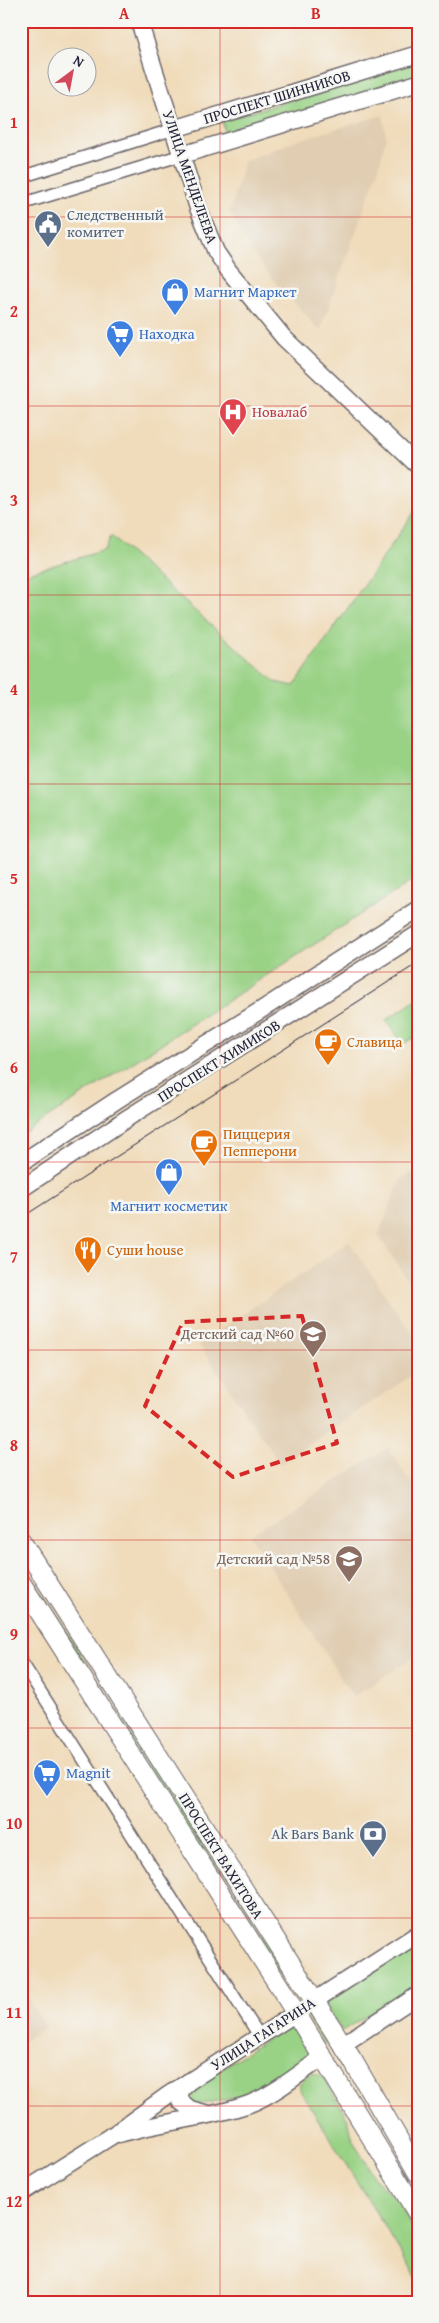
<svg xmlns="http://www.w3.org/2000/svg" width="439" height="2323" viewBox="0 0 439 2323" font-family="'Gentium Book Plus',serif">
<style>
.built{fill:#e0cdb2}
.green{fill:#99d285;stroke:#5e7a60}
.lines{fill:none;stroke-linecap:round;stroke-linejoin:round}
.street-casing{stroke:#6a6367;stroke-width:14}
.secondary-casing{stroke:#6a6367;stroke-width:19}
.primary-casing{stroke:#6a6367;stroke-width:21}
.street{stroke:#fff;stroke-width:11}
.secondary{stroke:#fff;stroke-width:16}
.primary{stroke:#fff;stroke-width:19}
.tram{stroke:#22223b;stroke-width:1}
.marked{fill:none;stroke:#d62828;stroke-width:4;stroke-dasharray:10 6;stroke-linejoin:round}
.grid{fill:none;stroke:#d62828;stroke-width:1;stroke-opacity:0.55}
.labels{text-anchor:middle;stroke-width:5;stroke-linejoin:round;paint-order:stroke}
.street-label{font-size:15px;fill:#22223b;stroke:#f6f6f2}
.service-label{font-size:15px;fill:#4e5e75;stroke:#f6f6f2;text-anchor:start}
.shop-label{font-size:15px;fill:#366cbe;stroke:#f6f6f2;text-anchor:start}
.health-label{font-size:15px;fill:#be3a42;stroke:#f6f6f2;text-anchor:start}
.food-label{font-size:15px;fill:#c56008;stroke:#f6f6f2;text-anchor:start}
.education-label{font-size:15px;fill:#785e54;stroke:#f6f6f2;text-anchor:end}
.neatline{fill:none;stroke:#d62828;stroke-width:2}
.grid-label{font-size:16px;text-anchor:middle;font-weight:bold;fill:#d62828}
</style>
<rect width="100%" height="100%" fill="#f6f6f2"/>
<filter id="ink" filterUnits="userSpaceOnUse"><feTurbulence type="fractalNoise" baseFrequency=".02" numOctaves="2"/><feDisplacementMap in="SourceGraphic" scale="10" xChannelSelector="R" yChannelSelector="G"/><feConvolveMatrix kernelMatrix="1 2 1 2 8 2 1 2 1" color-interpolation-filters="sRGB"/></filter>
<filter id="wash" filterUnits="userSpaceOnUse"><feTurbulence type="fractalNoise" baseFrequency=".0096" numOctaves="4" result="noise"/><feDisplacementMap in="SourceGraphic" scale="20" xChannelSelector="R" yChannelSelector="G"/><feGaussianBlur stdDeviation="1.12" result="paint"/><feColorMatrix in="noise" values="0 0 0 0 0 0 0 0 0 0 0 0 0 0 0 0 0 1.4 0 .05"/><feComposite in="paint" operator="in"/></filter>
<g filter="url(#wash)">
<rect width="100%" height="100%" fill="#f0dbba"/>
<!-- built -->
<g class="built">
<polygon points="383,115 386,137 379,167 320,331 273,280 250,249 230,212 244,161 296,141"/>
<polygon points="418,1169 418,1296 378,1235 401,1179"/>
<polygon points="349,1242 418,1342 418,1371 280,1464 199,1344"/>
<polygon points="388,1448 418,1494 418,1631 415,1656 353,1697 250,1535"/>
<polygon points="21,1989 46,2027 21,2043"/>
</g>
<!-- green -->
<g class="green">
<polygon points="418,61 418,78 226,136 222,121"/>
<polygon points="415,511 418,515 418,877 21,1135 21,575 105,550 111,536 275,682 294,686"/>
<polygon points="418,999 418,1035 403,1044 386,1020"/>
<polygon points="21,1562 27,1571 302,1998 297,2001 21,1575"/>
<polygon points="418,1944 418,1984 342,2031 324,2003"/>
<polygon points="311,2010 330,2040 324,2044 305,2014"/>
<polygon points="291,2024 309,2054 243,2096 191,2106 185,2092"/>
<path d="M313 2073 324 2078 348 2119 353 2141 376 2181 396 2199 418 2236V2280L301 2092C297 2081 304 2078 313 2073Z"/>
</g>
</g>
<g filter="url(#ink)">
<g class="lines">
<!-- street casing -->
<g class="street-casing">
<g id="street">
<polyline points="21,177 174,129"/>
<polyline points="21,204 182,155"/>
<polyline points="21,1661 260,2037"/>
</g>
</g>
<!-- secondary casing -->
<g class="secondary-casing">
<g id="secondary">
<polyline points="139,21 198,208 216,252 229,271 284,338 418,466"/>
<polyline points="174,129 418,54"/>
<polyline points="182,155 418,83"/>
<polyline points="21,1163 117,1100 261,1010 418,909"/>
<polyline points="21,1189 129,1117 418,934"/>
<polyline points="314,2001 418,1934"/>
<polyline points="342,2045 418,1995"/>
<polyline points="188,2082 180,2092 180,2101 190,2109 208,2114"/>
<path d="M119 2134C162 2121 207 2119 249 2104 273 2095 302 2072 323 2057"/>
<polyline points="21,2193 110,2137 168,2095 296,2013"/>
</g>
</g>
<!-- primary casing -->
<g class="primary-casing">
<g id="primary">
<polyline points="21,1541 353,2061 418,2173"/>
<polyline points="21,1583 283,1992 418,2214"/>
</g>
</g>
<!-- street -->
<use href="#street" class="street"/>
<!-- secondary -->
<use href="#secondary" class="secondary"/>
<!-- primary -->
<use href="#primary" class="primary"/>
<!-- tram -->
<polyline class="tram" points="21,1218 418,963"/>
</g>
</g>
<!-- marked area -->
<path class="marked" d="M302 1316 337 1443 233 1477 145 1406 183 1322Z"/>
<!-- grid -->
<path class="grid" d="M220 21V2302M21 217H418M21 406H418M21 595H418M21 784H418M21 972H418M21 1162H418M21 1350H418M21 1540H418M21 1728H418M21 1918H418M21 2106H418"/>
<!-- icons -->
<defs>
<g id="civic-pin" transform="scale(1.4375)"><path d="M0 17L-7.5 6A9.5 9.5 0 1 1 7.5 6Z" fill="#5c6f8a" stroke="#f6f6f2"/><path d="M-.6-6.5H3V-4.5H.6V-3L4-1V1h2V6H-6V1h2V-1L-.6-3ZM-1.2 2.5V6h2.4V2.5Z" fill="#fff"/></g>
<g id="shop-pin" transform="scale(1.4375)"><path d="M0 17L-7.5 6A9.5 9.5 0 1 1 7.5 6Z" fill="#3f7fe0" stroke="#f6f6f2"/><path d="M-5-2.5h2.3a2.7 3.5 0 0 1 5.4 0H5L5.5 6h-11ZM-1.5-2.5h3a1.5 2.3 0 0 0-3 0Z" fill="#fff"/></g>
<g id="supermarket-pin" transform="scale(1.4375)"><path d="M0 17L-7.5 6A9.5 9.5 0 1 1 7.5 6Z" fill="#3f7fe0" stroke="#f6f6f2"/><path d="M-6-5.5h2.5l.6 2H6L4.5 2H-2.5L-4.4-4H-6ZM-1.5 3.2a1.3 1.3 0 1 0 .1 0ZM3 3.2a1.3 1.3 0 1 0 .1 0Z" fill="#fff"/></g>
<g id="hospital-pin" transform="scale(1.4375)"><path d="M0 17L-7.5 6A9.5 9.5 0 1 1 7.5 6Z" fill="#e0444e" stroke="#f6f6f2"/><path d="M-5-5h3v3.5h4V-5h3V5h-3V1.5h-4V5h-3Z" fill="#fff"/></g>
<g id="cafe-pin" transform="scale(1.4375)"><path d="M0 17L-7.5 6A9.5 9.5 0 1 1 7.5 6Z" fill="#e8710a" stroke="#f6f6f2"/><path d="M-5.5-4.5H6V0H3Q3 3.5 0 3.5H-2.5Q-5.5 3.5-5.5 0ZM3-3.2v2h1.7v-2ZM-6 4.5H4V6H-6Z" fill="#fff"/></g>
<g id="restaurant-pin" transform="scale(1.4375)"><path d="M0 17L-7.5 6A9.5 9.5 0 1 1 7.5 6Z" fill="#e8710a" stroke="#f6f6f2"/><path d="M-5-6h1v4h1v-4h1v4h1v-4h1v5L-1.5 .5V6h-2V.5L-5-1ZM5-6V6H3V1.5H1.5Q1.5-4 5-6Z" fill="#fff"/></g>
<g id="school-pin" transform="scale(1.4375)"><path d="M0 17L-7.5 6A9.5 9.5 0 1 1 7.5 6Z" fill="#8d6e63" stroke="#f6f6f2"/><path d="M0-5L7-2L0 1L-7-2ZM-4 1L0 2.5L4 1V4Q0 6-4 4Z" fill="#fff"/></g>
<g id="bank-pin" transform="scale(1.4375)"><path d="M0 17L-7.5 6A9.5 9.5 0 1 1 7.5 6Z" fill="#5c6f8a" stroke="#f6f6f2"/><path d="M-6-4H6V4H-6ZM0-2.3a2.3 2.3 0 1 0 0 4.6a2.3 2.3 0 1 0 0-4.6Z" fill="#fff"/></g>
</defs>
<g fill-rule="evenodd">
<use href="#civic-pin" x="48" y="224"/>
<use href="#shop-pin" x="175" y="292"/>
<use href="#supermarket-pin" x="120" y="334"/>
<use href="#hospital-pin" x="233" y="412"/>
<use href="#cafe-pin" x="328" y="1042"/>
<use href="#cafe-pin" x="204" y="1143"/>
<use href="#shop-pin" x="169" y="1172"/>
<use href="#restaurant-pin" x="88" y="1250"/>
<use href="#school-pin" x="313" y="1334"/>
<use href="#school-pin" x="349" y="1559"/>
<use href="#supermarket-pin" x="47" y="1773"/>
<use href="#bank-pin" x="373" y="1834"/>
</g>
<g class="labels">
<!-- street labels -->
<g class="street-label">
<text transform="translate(277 97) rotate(-17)" y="5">ПРОСПЕКТ ШИННИКОВ</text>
<text transform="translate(190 177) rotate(71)" y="5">УЛИЦА МЕНДЕЛЕЕВА</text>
<text transform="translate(219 1061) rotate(-32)" y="5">ПРОСПЕКТ ХИМИКОВ</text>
<text transform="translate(221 1856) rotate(58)" y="5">ПРОСПЕКТ ВАХИТОВА</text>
<text transform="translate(263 2034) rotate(-33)" y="5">УЛИЦА ГАГАРИНА</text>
</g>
<!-- service labels -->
<g class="service-label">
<text x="67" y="220">Следственный<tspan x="67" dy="17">комитет</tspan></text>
<text x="354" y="1839" text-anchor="end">Ak Bars Bank</text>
</g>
<!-- shop labels -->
<g class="shop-label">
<text x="194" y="297">Магнит Маркет</text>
<text x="139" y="339">Находка</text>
<text x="169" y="1211" text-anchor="middle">Магнит косметик</text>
<text x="66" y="1778">Magnit</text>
</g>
<!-- health labels -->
<g class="health-label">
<text x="252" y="417">Новалаб</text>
</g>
<!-- food labels -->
<g class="food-label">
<text x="347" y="1047">Славица</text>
<text x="223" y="1139">Пиццерия<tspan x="223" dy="17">Пепперони</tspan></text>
<text x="107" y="1255">Суши house</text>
</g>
<!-- education labels -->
<g class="education-label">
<text x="294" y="1339">Детский сад №60</text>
<text x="330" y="1564">Детский сад №58</text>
</g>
</g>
<!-- margin -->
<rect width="439" height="2323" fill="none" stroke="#f6f6f2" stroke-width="55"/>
<!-- north arrow -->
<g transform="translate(72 72) rotate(32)"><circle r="24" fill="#f6f6f2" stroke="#a1a1a9"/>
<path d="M0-4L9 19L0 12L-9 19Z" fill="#d1495b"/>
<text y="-8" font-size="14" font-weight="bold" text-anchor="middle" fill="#22223b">N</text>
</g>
<rect x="28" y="28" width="384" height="2268" class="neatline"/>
<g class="grid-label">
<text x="124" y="19">A</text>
<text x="316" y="19">B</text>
<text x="14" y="128">1</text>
<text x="14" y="317">2</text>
<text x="14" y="506">3</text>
<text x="14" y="695">4</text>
<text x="14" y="884">5</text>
<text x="14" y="1073">6</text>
<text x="14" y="1262">7</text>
<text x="14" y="1451">8</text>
<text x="14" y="1640">9</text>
<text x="14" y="1829">10</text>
<text x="14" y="2018">11</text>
<text x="14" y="2207">12</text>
</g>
</svg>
